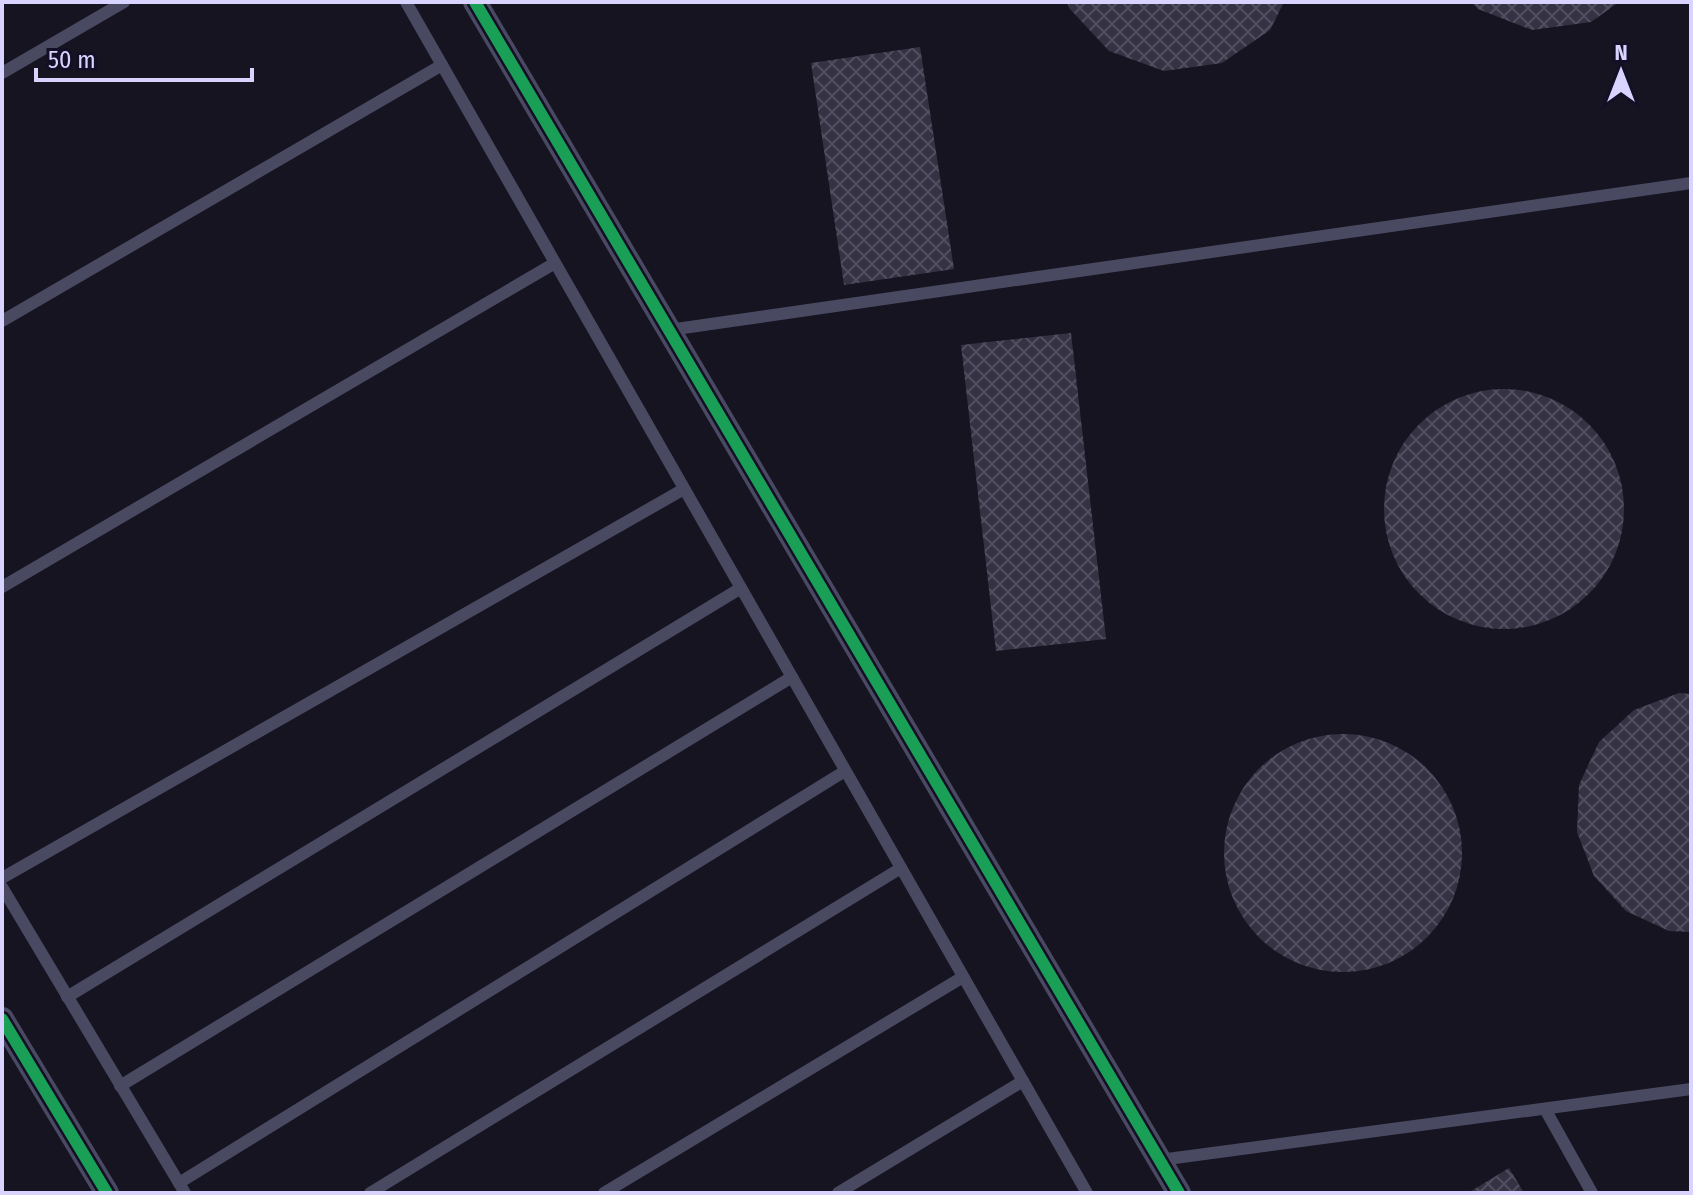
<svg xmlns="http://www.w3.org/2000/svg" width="1693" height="1195" viewBox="0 0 1693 1195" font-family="'Fira Sans Condensed',sans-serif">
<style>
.building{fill:url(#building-cross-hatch)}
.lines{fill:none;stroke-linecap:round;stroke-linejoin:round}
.lane{stroke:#4a4962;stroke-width:12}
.street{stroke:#4a4962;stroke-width:24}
.cycleway-casing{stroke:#130f26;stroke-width:17}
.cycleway{stroke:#1a9f57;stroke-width:12}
</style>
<defs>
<pattern id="building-cross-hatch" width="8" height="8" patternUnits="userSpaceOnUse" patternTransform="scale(2)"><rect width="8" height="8" fill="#343243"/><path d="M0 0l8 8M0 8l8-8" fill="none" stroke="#514f5f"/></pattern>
</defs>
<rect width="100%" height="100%" fill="#161421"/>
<!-- building -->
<g class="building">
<polygon points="1067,2 1284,2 1270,30 1222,63 1164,71 1109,51 1069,8"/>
<polygon points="1471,2 1619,2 1591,22 1532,30 1478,9"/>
<polygon points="920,47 954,269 844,285 811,63"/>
<polygon points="1071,333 1106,639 996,651 961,345"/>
<circle cx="1504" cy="509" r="120"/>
<polygon points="1679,693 1691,694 1691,932 1669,931 1626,911 1594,876 1577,832 1579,785 1599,742 1634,710"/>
<circle cx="1343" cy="853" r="119"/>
<polygon points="1509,1168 1524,1193 1468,1193"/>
</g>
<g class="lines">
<!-- lane -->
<g class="lane">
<polyline points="406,2 1087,1193"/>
<polyline points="2,73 124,2"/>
<polyline points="2,321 442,65"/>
<polyline points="669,330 1691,183"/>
<polyline points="2,587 555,263"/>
<polyline points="2,878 684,489"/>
<polyline points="2,887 185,1193"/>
<polyline points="67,997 741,588"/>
<polyline points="120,1086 792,677"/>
<polyline points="1545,1109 1592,1193"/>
<polyline points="1160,1160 1691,1089"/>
<polyline points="179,1183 845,771"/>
<polyline points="370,1193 901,868"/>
<polyline points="604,1193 963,977"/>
<polyline points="838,1193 1023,1081"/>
</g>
<!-- street -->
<g class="street">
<polyline points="475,2 1179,1193"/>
<polyline points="2,1019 107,1193"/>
</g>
<!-- cycleway casing -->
<g class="cycleway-casing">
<g id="cycleway">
<polyline points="475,2 1179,1193"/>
<polyline points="2,1019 107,1193"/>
</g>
</g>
<!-- cycleway -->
<use href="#cycleway" class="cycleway"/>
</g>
<!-- border -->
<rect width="1693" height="1195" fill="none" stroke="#d9d4ff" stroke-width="8"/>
<!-- north arrow -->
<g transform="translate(1621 72)" stroke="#130f26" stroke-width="6" paint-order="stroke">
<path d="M0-6L14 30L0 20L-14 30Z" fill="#d9d4ff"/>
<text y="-12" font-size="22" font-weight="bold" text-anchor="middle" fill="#d9d4ff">N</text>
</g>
<!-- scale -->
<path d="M36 68v12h216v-12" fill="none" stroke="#d9d4ff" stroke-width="4"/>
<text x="48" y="68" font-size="24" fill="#d9d4ff" stroke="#130f26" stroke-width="6" paint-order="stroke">50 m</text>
</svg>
